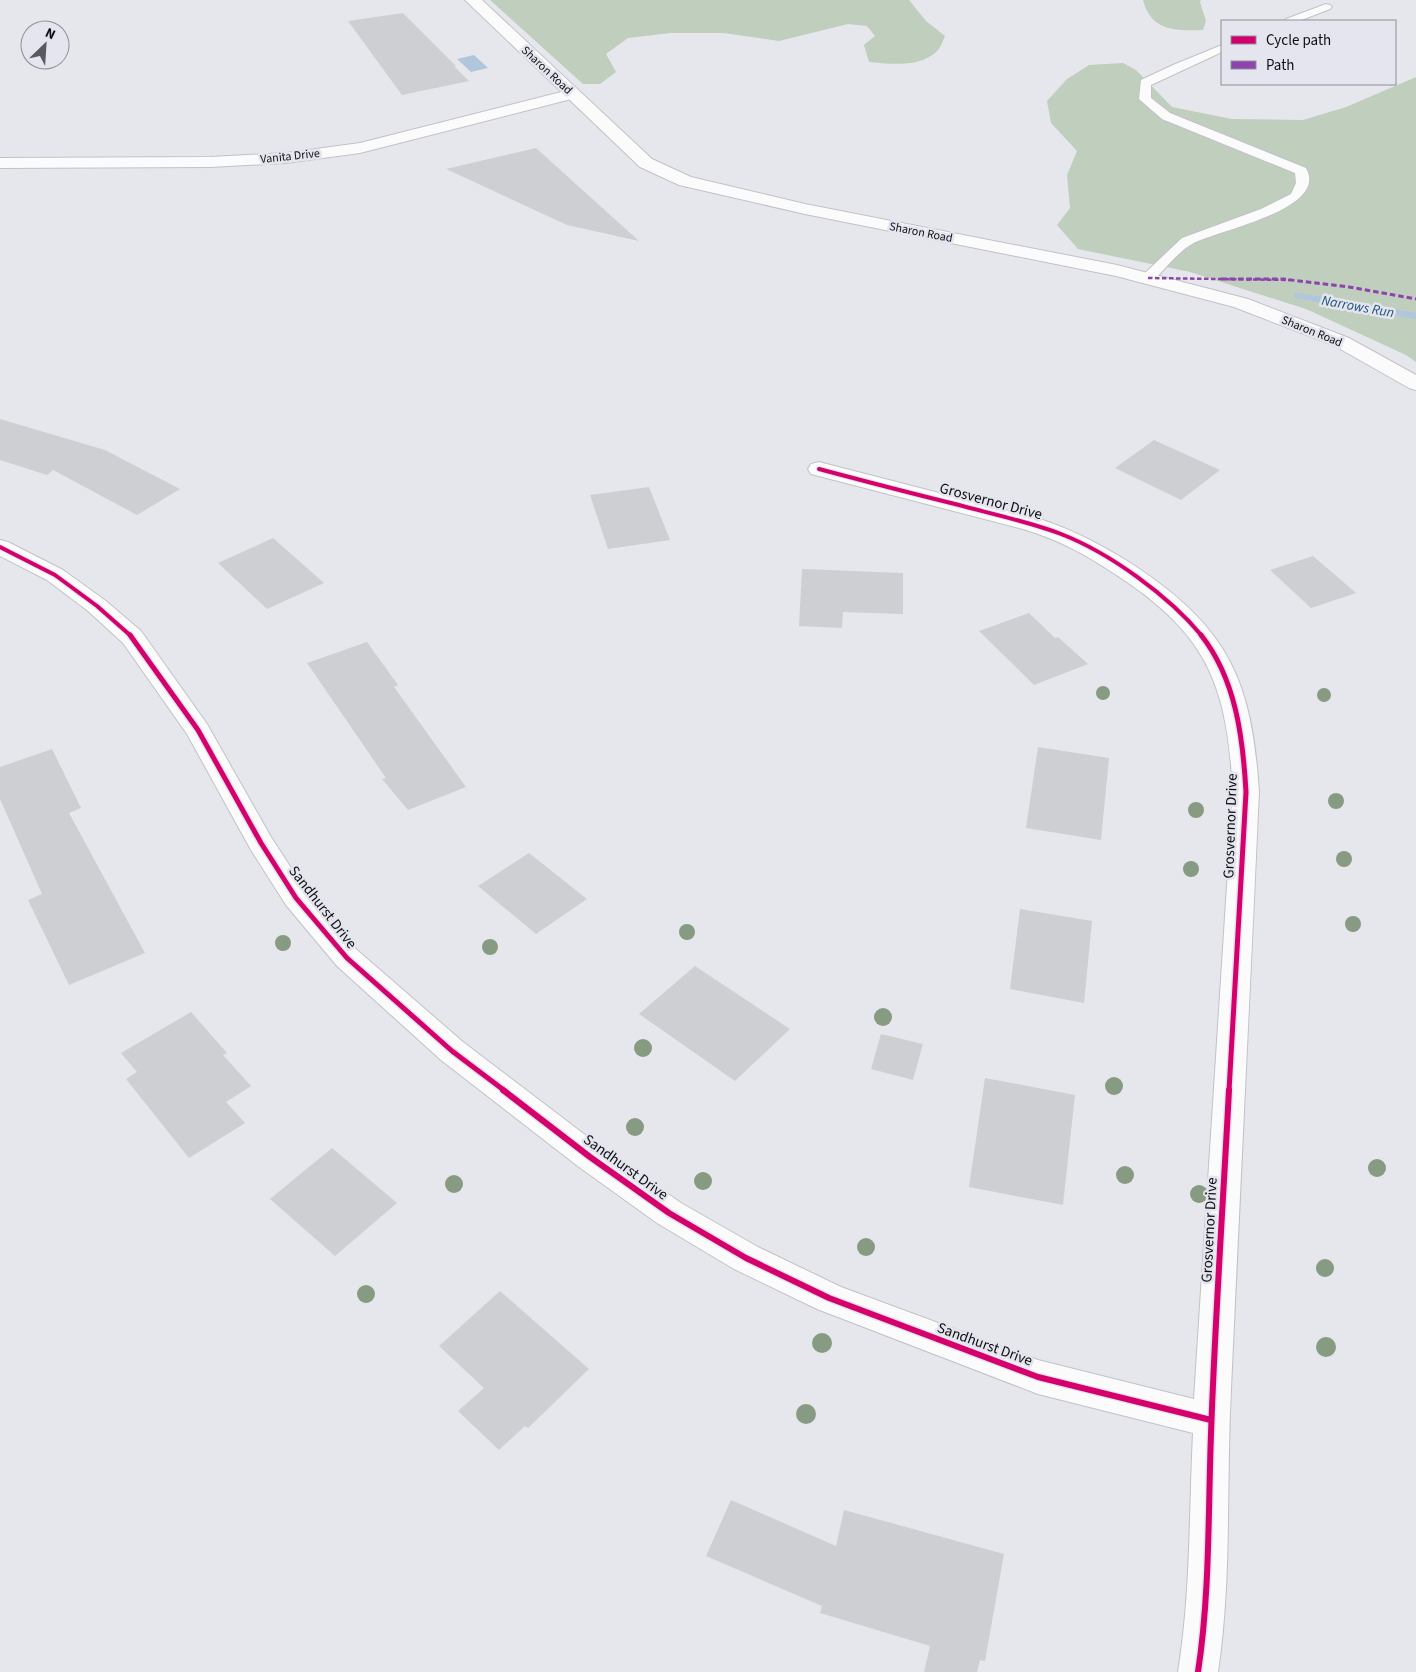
<svg xmlns="http://www.w3.org/2000/svg" width="1416" height="1672" viewBox="0 0 1416 1672" font-family="'Source Sans 3',sans-serif">
<style>
.forest{fill:#c0cebd}
.water{fill:#afc6dc}
.lines{fill:none;stroke-linecap:round;stroke-linejoin:round}
.stream{fill:#afc6dc;fill-rule:evenodd}
.building{fill:#cecfd3}
.service-casing{stroke:#c1c2c6;stroke-width:2}
.minor-casing{stroke:#c1c2c6;stroke-width:2}
.tertiary-casing{stroke:#c1c2c6;stroke-width:2}
.service{fill:#fbfbfc;fill-rule:evenodd}
.minor{fill:#fbfbfc;fill-rule:evenodd}
.tertiary{fill:#fbfbfc;fill-rule:evenodd}
.quiet-far1{stroke:#8e44ad;stroke-width:2.5;stroke-dasharray:4.5 2.5;stroke-linecap:butt}
.quiet{stroke:#8e44ad;stroke-width:3;stroke-dasharray:5.5 3;stroke-linecap:butt}
.cycleway-far2-casing{stroke:#e4e5ee;stroke-width:6}
.cycleway-far1-casing{stroke:#e4e5ee;stroke-width:8}
.cycleway-casing{stroke:#e4e5ee;stroke-width:9}
.cycleway-far2{stroke:#d6006c;stroke-width:4}
.cycleway-far1{stroke:#d6006c;stroke-width:5}
.cycleway{stroke:#d6006c;stroke-width:6}
.tree{fill:#879b82}
.labels{text-anchor:middle;stroke-width:5;stroke-linejoin:round;paint-order:stroke}
.far-street-label{font-size:12px;fill:#0e0e11;stroke:#e4e5ee}
.far-water-label{font-size:14px;font-style:italic;fill:#22557d;stroke:#e4e5ee}
.street-label{font-size:15px;fill:#0e0e11;stroke:#e4e5ee}
</style>
<rect width="100%" height="100%" fill="#e6e7ec"/>
<!-- forest -->
<g class="forest">
<path d="M490 0H909L926 21 945 36C943 40 941 47 938 50 922 68 890 64 869 62L864 45 875 36 867 26 848 24 779 41 723 33H671L628 38 606 54 616 72 600 84H583Z"/>
<path d="M1143 0H1201L1200 2 1206 21 1203 30C1175 31 1151 31 1143 0Z"/>
<polygon points="1123,63 1136,70 1172,107 1232,119 1303,120 1346,107 1416,77 1416,362 1406,355 1306,309 1190,272 1078,249 1057,225 1070,208 1067,175 1077,151 1051,123 1047,101 1067,79 1089,65"/>
</g>
<!-- water -->
<polygon class="water" points="474,55 488,68 471,72 457,59"/>
<g class="lines">
<!-- stream -->
<polygon class="stream" points="1299,293 1416,313 1416,319 1295,298 1294,296 1295,294"/>
</g>
<!-- building -->
<g class="building">
<polygon points="403,13 456,66 454,66 469,81 402,95 348,21"/>
<polygon points="536,148 639,241 567,225 446,169"/>
<polygon points="0,419 105,450 180,489 137,515 53,470 47,475 0,460"/>
<polygon points="1154,440 1220,470 1181,500 1115,468"/>
<polygon points="649,487 670,540 608,549 590,495"/>
<polygon points="273,538 324,583 267,609 218,563"/>
<polygon points="1313,556 1356,593 1311,608 1270,570"/>
<polygon points="802,569 903,573 903,614 843,612 842,628 799,626"/>
<polygon points="1029,613 1055,638 1058,637 1088,664 1034,685 979,631"/>
<polygon points="367,642 398,685 394,687 466,787 408,810 382,779 386,778 307,663"/>
<polygon points="1038,747 1109,758 1101,840 1026,828"/>
<polygon points="52,749 81,808 69,813 145,953 69,985 28,900 42,894 0,799 0,767"/>
<polygon points="529,853 587,899 536,934 478,886"/>
<polygon points="1020,909 1092,921 1084,1003 1010,989"/>
<polygon points="695,966 790,1029 735,1081 639,1014"/>
<polygon points="191,1012 227,1053 223,1055 251,1086 226,1102 245,1123 189,1158 126,1079 137,1072 121,1053"/>
<polygon points="881,1034 923,1044 913,1080 871,1069"/>
<polygon points="985,1078 1075,1095 1063,1205 969,1187"/>
<polygon points="332,1148 397,1203 335,1256 270,1199"/>
<polygon points="500,1291 589,1369 528,1428 525,1426 499,1450 458,1411 484,1388 439,1346"/>
<polygon points="731,1500 836,1546 844,1510 1004,1554 985,1661 980,1660 977,1672 924,1672 930,1646 820,1613 822,1606 706,1556"/>
</g>
<g class="lines">
<!-- service casing -->
<g class="service-casing">
<g id="service">
<polygon points="1326,4 1330,5 1332,7 1330,9 1299,21 1284,21 1286,19"/>
<path d="M1222 45V52L1151 85V98L1170 113 1306 168C1330 210 1214 231 1192 244 1179 251 1164 270 1153 281H1143L1141 278 1143 275 1182 238 1261 209 1291 194 1296 183 1295 173 1162 119 1139 99 1141 80 1173 65Z"/>
</g>
</g>
<!-- minor casing -->
<g class="minor-casing">
<g id="minor">
<polygon points="573,89 579,91 581,94 579,97 360,153 286,163 211,167 0,168 0,158 211,157 286,153 360,143"/>
<path d="M819 462 1040 519C1076 531 1106 547 1138 568 1230 630 1252 683 1259 792 1250 991 1240 1190 1231 1389 1226 1484 1232 1578 1218 1672H1178C1191 1592 1189 1513 1193 1433L1038 1394 817 1309 734 1269 657 1223 579 1167 441 1060 337 966 286 905 251 850 187 734 123 643 88 611 47 580 0 556V540L8 542 63 570 106 601 141 631 207 724 271 837 306 891 357 950 463 1042 601 1147 681 1203 758 1247 841 1287 1038 1360 1194 1399 1233 792C1227 690 1211 639 1124 580 1088 556 1065 542 1023 529L811 474 808 469 811 464Z"/>
</g>
</g>
<!-- tertiary casing -->
<g class="tertiary-casing">
<polygon id="tertiary" points="465,0 482,0 652,159 691,177 805,204 1117,265 1248,299 1349,338 1416,375 1416,390 1409,388 1335,346 1234,307 1116,276 805,214 679,185 640,167"/>
</g>
<!-- service -->
<use href="#service" class="service"/>
<!-- minor -->
<use href="#minor" class="minor"/>
<!-- tertiary -->
<use href="#tertiary" class="tertiary"/>
<!-- quiet-far1 -->
<polyline class="quiet-far1" points="1148,278 1290,280"/>
<!-- quiet -->
<polyline class="quiet" points="1221,279 1283,279 1349,287 1416,299"/>
<!-- cycleway-far2 casing -->
<g class="cycleway-far2-casing">
<g id="cycleway-far2">
<path d="M819 469C864 481 910 493 955 504 991 514 1027 521 1061 534 1110 553 1169 596 1202 636"/>
<polyline points="0,547 55,575 97,606 131,636"/>
</g>
</g>
<!-- cycleway-far1 casing -->
<g class="cycleway-far1-casing">
<g id="cycleway-far1">
<polyline points="130,635 198,730 261,843 296,898 347,958 452,1051 505,1091"/>
<path d="M1201 635C1236 679 1243 738 1246 792L1229 1091"/>
</g>
</g>
<!-- cycleway casing -->
<g class="cycleway-casing">
<g id="cycleway">
<polyline points="503,1090 590,1157 669,1213 746,1258 829,1298 1038,1377 1211,1420"/>
<path d="M1198 1672C1210 1593 1208 1514 1211 1434 1215 1319 1223 1205 1229 1090"/>
</g>
</g>
<!-- cycleway-far2 -->
<use href="#cycleway-far2" class="cycleway-far2"/>
<!-- cycleway-far1 -->
<use href="#cycleway-far1" class="cycleway-far1"/>
<!-- cycleway -->
<use href="#cycleway" class="cycleway"/>
</g>
<!-- trees -->
<g class="tree">
<circle cx="1103" cy="693" r="7"/>
<circle cx="1324" cy="695" r="7"/>
<circle cx="1336" cy="801" r="8"/>
<circle cx="1196" cy="810" r="8"/>
<circle cx="1344" cy="859" r="8"/>
<circle cx="1191" cy="869" r="8"/>
<circle cx="1353" cy="924" r="8"/>
<circle cx="687" cy="932" r="8"/>
<circle cx="283" cy="943" r="8"/>
<circle cx="490" cy="947" r="8"/>
<circle cx="883" cy="1017" r="9"/>
<circle cx="643" cy="1048" r="9"/>
<circle cx="1114" cy="1086" r="9"/>
<circle cx="635" cy="1127" r="9"/>
<circle cx="1377" cy="1168" r="9"/>
<circle cx="1125" cy="1175" r="9"/>
<circle cx="703" cy="1181" r="9"/>
<circle cx="454" cy="1184" r="9"/>
<circle cx="1199" cy="1194" r="9"/>
<circle cx="866" cy="1247" r="9"/>
<circle cx="1325" cy="1268" r="9"/>
<circle cx="366" cy="1294" r="9"/>
<circle cx="822" cy="1343" r="10"/>
<circle cx="1326" cy="1347" r="10"/>
<circle cx="806" cy="1414" r="10"/>
</g>
<g class="labels">
<!-- far-street labels -->
<g class="far-street-label">
<text transform="translate(547 70) rotate(43)" y="4">Sharon Road</text>
<text transform="translate(290 156) rotate(-6)" y="4">Vanita Drive</text>
<text transform="translate(921 232) rotate(11)" y="4">Sharon Road</text>
<text transform="translate(1312 331) rotate(22)" y="4">Sharon Road</text>
</g>
<!-- far-water labels -->
<g class="far-water-label">
<text transform="translate(1358 306) rotate(10)" y="5">Narrows Run</text>
</g>
<!-- street labels -->
<g class="street-label">
<text transform="translate(991 501) rotate(15)" y="5">Grosvernor Drive</text>
<text transform="translate(1230 826) rotate(-88)" y="5">Grosvernor Drive</text>
<text transform="translate(323 907) rotate(52)" y="5">Sandhurst Drive</text>
<text transform="translate(626 1167) rotate(36)" y="5">Sandhurst Drive</text>
<text transform="translate(1209 1230) rotate(-87)" y="5">Grosvernor Drive</text>
<text transform="translate(985 1344) rotate(20)" y="5">Sandhurst Drive</text>
</g>
</g>
<!-- legend -->
<rect x="1221" y="20" width="175" height="65" fill="#e4e5ee" stroke="#8e8f96"/>
<rect x="1231" y="36" width="25" height="8" fill="#d6006c" stroke="#8e8f96"/>
<text x="1266" y="45" font-size="15" fill="#0e0e11">Cycle path</text>
<rect x="1231" y="61" width="25" height="8" fill="#8e44ad" stroke="#8e8f96"/>
<text x="1266" y="70" font-size="15" fill="#0e0e11">Path</text>
<!-- north arrow -->
<g transform="translate(45 45) rotate(25)"><circle r="24" fill="#e4e5ee" stroke="#8e8f96"/>
<path d="M0-4L9 19L0 12L-9 19Z" fill="#5a5a5e"/>
<text y="-8" font-size="14" font-weight="bold" text-anchor="middle" fill="#0e0e11">N</text>
</g>
</svg>
